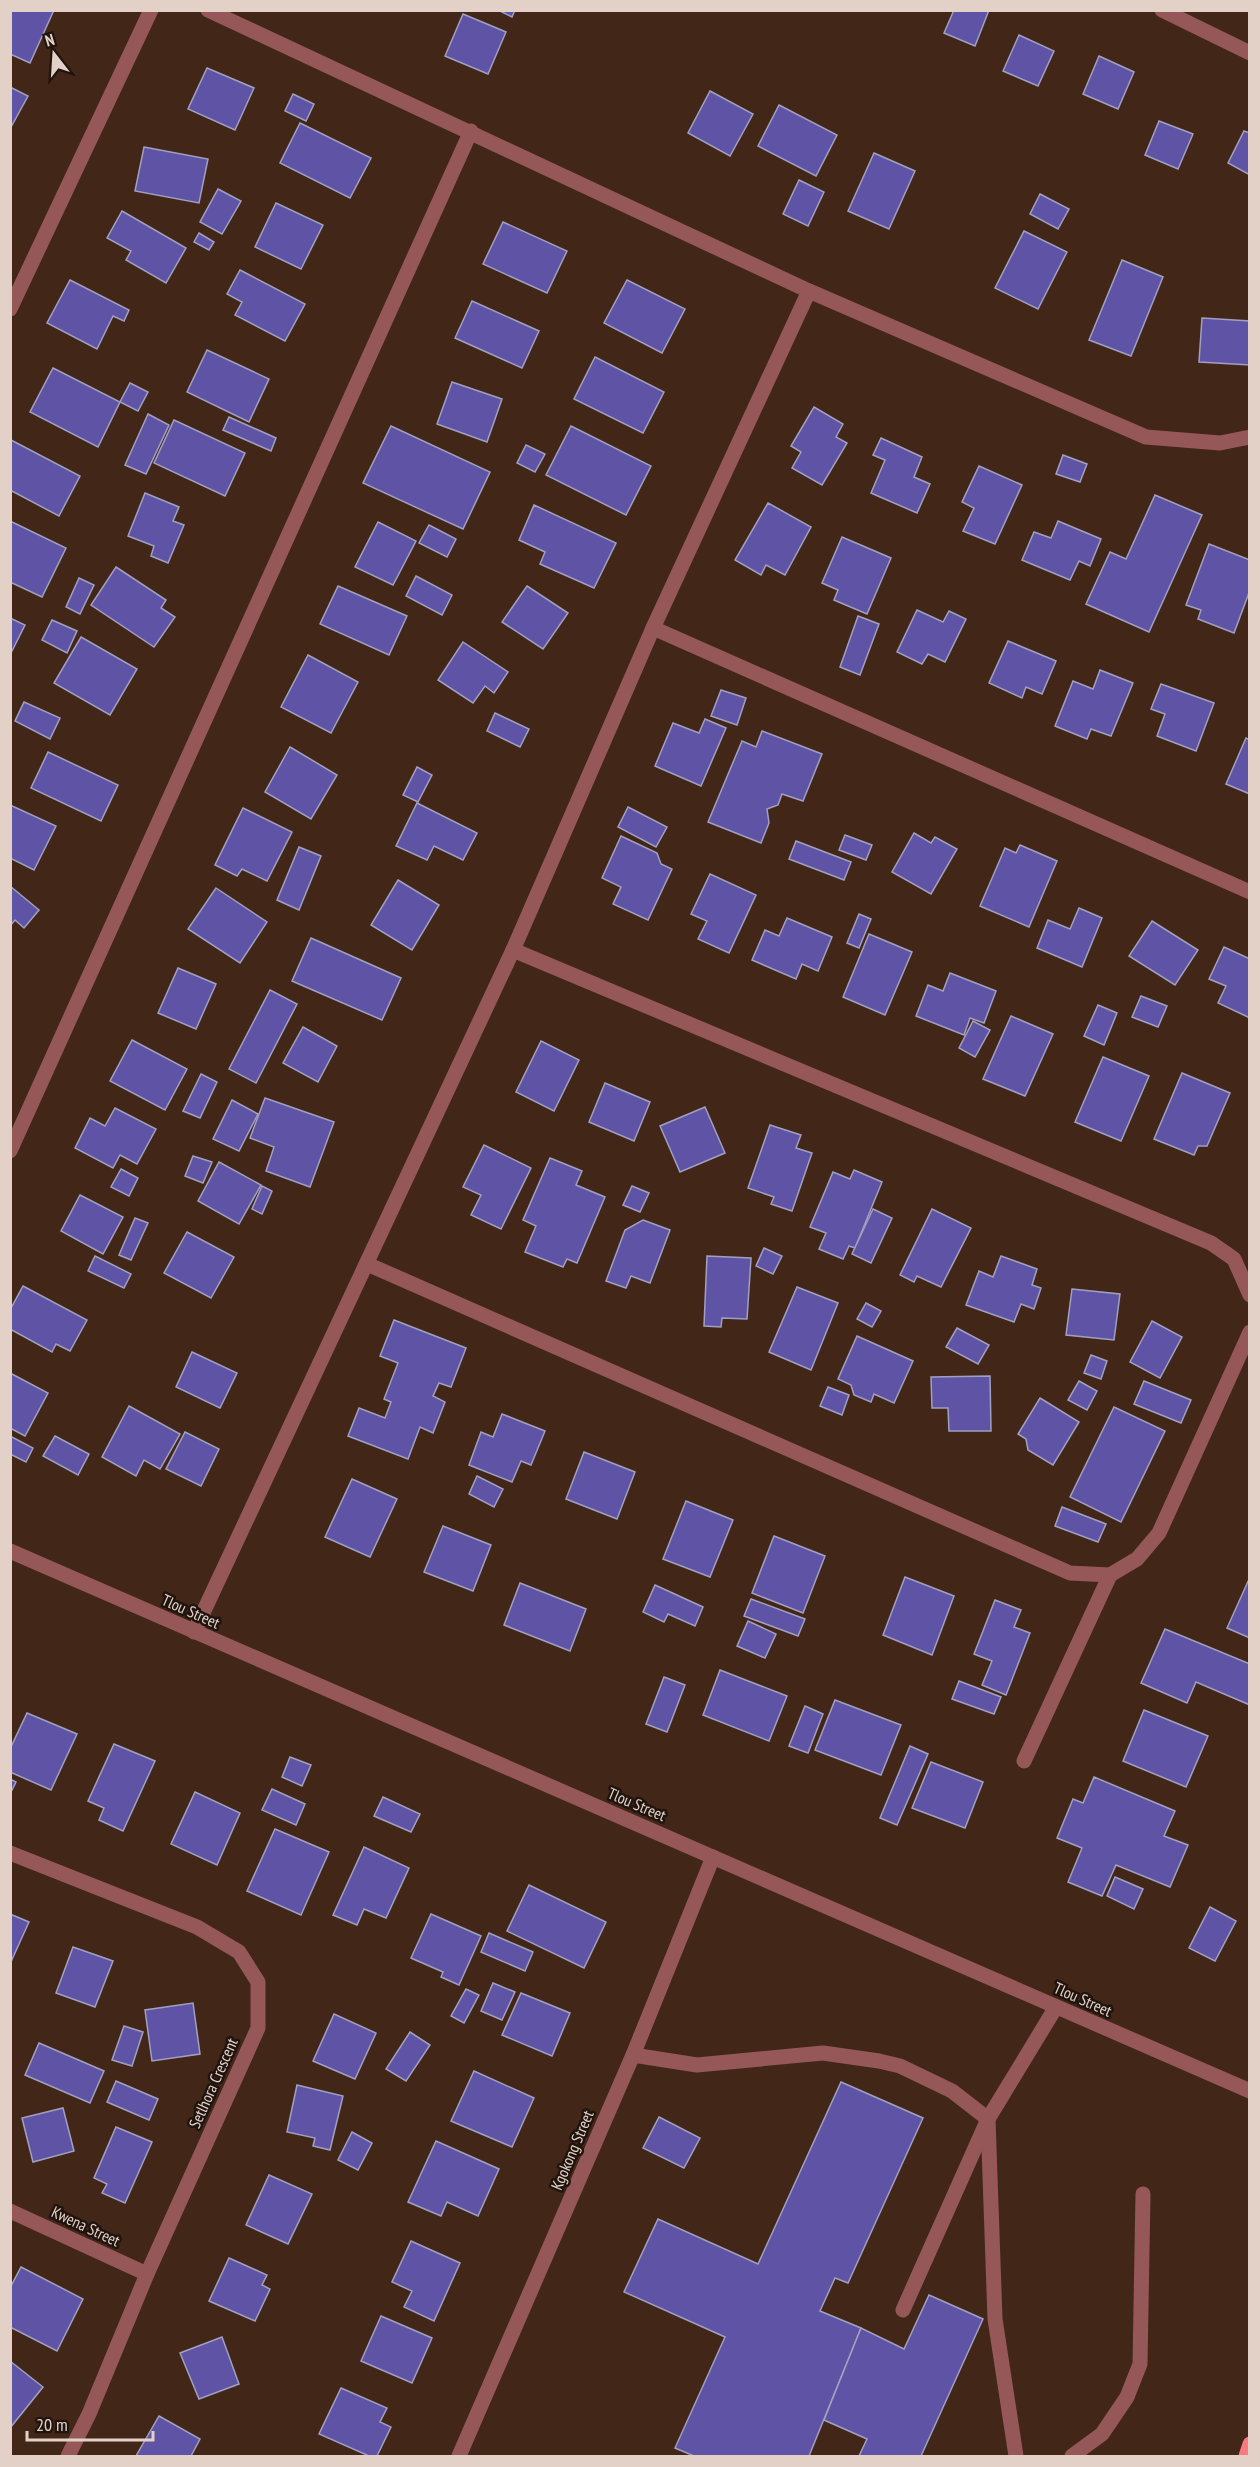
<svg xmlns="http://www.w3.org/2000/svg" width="1260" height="2467" viewBox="0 0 1260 2467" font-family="'PT Sans Narrow',sans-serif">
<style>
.building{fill:#5f53a5;stroke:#a1a0c0;stroke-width:1.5}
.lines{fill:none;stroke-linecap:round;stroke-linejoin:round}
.minor{stroke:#965758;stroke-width:15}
.major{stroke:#fb7a80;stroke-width:15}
.labels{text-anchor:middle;stroke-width:5;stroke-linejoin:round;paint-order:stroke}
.street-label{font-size:16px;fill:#e3d1c8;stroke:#20140e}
</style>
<rect width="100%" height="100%" fill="#422719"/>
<!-- building -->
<g class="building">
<polygon points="10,10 54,10 30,63 10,54"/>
<polygon points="498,10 515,10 512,17"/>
<polygon points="954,10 989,10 975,46 944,33"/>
<polygon points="463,14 506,32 488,74 445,56"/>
<polygon points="1019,35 1054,51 1038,86 1003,71"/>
<polygon points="1099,56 1134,72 1118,109 1083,94"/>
<polygon points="207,68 254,88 235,130 188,109"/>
<polygon points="10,87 28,96 10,129"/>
<polygon points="710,91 753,114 730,156 688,133"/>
<polygon points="293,94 314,104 306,121 285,111"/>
<polygon points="779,105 837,135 816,176 758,146"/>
<polygon points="1159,121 1193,134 1178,169 1145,155"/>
<polygon points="300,123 371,158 350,198 280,163"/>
<polygon points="1244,131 1250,133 1250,175 1228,163"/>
<polygon points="144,147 208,159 199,203 135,191"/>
<polygon points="874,153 915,171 889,229 848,211"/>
<polygon points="799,180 824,192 808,226 783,214"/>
<polygon points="218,189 241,201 222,234 200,222"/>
<polygon points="1040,194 1069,209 1058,229 1030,214"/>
<polygon points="276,203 323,225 301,269 255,247"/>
<polygon points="122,211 186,248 166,283 126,260 131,251 107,238"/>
<polygon points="503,222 567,251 547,293 483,264"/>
<polygon points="1024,231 1067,252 1038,309 995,288"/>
<polygon points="199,233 214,242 209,250 194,242"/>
<polygon points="1122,260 1163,277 1131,356 1089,340"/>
<polygon points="240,270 305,304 285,341 235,315 242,302 227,294"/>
<polygon points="70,280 129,310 124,321 113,316 97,349 47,323"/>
<polygon points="627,280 685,309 662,353 604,323"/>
<polygon points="472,301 539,331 522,368 455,338"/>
<polygon points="1202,318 1250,321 1250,365 1199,362"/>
<polygon points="207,350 269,379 249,422 187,392"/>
<polygon points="595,357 664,392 643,433 574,399"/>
<polygon points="53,368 120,402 98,447 30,412"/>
<polygon points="452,382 502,399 487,442 437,424"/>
<polygon points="130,383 148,392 138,411 120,402"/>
<polygon points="814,407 843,424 836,437 847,443 822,485 792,468 801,452 791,446"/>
<polygon points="148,414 169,425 146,474 125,465"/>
<polygon points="229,417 276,438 271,451 223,430"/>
<polygon points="174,420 245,453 225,496 154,463"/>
<polygon points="391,426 490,472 463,529 363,483"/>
<polygon points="571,426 651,466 626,515 546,475"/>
<polygon points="881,438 922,457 914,477 930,484 917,513 871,493 885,460 873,455"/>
<polygon points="11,440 80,476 59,516 10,490"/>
<polygon points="526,445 545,454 535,472 517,463"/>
<polygon points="1063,455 1087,464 1080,482 1056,474"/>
<polygon points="979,466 1022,485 995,544 963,531 974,508 962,502"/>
<polygon points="145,493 179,507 173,521 184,525 168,563 151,556 154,546 128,536"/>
<polygon points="1155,495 1202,515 1149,632 1086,604 1110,552 1126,559"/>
<polygon points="768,503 811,527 785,575 766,565 761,575 735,560"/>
<polygon points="534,505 616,543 594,588 540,564 545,552 519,540"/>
<polygon points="10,521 66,548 42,597 10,582"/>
<polygon points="1058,521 1101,539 1090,566 1079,561 1070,580 1022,560 1034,532 1051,538"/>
<polygon points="378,522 416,541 393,585 355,567"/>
<polygon points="429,525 456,539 447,557 419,543"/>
<polygon points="842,537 891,558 867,614 834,600 838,590 822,583"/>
<polygon points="1209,544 1250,560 1250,590 1234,633 1198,619 1201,610 1186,605"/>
<polygon points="116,567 166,600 161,608 175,617 154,647 91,605"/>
<polygon points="416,576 452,595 442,615 406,596"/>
<polygon points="79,578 94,585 80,614 66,607"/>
<polygon points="338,586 407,616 389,655 320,624"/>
<polygon points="527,586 568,613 543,649 502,622"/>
<polygon points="917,610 943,622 949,611 966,619 945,662 928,654 922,664 897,652"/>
<polygon points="858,616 879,624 860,675 840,667"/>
<polygon points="10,618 25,625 10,655"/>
<polygon points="52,620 77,631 67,653 42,640"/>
<polygon points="81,637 137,669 110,715 54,683"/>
<polygon points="1008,641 1056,661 1042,694 1026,687 1022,698 989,683"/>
<polygon points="463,642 508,672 494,693 485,686 473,703 438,680"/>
<polygon points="308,655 358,682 331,733 281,707"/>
<polygon points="1100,670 1133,683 1111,736 1091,729 1087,739 1055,726 1073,681 1093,689"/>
<polygon points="1161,684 1214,703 1196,751 1157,736 1165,714 1151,709"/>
<polygon points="721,690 746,698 737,725 711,716"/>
<polygon points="24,702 60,718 50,739 15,721"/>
<polygon points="495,713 529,729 520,747 487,731"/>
<polygon points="705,719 726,728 701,786 655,766 673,723 699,733"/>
<polygon points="762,731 822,754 803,801 782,794 778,805 767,809 769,823 761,843 708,822 742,741 756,747"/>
<polygon points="1246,738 1250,740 1250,794 1226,784"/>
<polygon points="290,747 337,775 311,819 265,792"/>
<polygon points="48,752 118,785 101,821 31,788"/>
<polygon points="417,767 432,775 418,802 403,795"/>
<polygon points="417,803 477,833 463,860 434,846 427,860 396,846"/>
<polygon points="10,805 56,826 34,870 10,858"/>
<polygon points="628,807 667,827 656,847 618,827"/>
<polygon points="243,808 292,832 267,881 242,869 237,876 215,865"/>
<polygon points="914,833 931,843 935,837 957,849 931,894 892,872"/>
<polygon points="845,835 872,845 866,860 839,850"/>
<polygon points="621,836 657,853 661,864 672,869 648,920 613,904 621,887 602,878"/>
<polygon points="796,841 851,862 844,880 789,859"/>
<polygon points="1020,845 1057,861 1029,927 980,906 1005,848 1016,853"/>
<polygon points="299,847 321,856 299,910 277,900"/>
<polygon points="710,874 756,895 729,953 698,939 707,921 691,914"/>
<polygon points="398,880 439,905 412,950 371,925"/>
<polygon points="10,886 39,910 24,928 15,920 10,926"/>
<polygon points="216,888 267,922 240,963 188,929"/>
<polygon points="1079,908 1102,918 1082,967 1037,948 1048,920 1070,929"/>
<polygon points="859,914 871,919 859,948 847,943"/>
<polygon points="787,918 832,937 818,971 802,964 796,979 752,960 765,930 779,936"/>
<polygon points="1152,921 1198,950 1175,985 1129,956"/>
<polygon points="869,934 912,952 885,1015 843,997"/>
<polygon points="311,938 401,978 382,1020 292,981"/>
<polygon points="1224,947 1250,959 1250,1018 1218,1003 1226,986 1209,979"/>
<polygon points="178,968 216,984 196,1029 158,1013"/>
<polygon points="950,973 996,991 984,1023 970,1018 964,1035 916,1016 928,985 943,991"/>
<polygon points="270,990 297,1004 256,1083 229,1069"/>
<polygon points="1141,996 1167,1006 1158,1027 1132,1017"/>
<polygon points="1098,1005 1117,1013 1104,1045 1084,1036"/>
<polygon points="1011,1016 1053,1034 1025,1096 983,1079"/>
<polygon points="973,1021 990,1030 975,1057 959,1048"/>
<polygon points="303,1027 337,1046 318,1082 283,1063"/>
<polygon points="132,1040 187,1069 165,1110 110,1081"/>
<polygon points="541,1041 579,1060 554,1111 516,1092"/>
<polygon points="1103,1057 1149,1076 1121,1141 1075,1122"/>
<polygon points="1182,1073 1230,1093 1207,1146 1198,1146 1194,1155 1154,1139"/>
<polygon points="201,1074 217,1082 200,1118 183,1111"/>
<polygon points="605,1083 650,1102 634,1141 589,1122"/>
<polygon points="265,1098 334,1122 310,1187 266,1171 274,1147 250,1138"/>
<polygon points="232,1100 258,1114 239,1151 213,1139"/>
<polygon points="705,1107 725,1153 680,1172 660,1126"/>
<polygon points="115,1108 156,1129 137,1164 120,1155 113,1168 75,1148 90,1118 105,1126"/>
<polygon points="770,1125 801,1135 796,1148 812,1153 792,1211 771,1204 774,1197 748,1188"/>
<polygon points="484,1145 531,1168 501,1229 471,1215 481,1195 463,1187"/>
<polygon points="193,1156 212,1162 203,1183 185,1176"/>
<polygon points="550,1158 582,1171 576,1185 605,1197 577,1263 567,1259 563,1267 525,1252 536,1226 523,1220"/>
<polygon points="219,1162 261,1185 239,1224 198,1201"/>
<polygon points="121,1169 138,1178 129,1196 111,1187"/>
<polygon points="854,1170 882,1182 855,1248 849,1246 843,1259 819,1249 826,1233 810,1227 833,1172 850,1179"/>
<polygon points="262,1186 272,1191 262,1214 252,1209"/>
<polygon points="632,1186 649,1193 640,1212 623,1205"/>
<polygon points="80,1195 123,1217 103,1254 61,1231"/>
<polygon points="873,1209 892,1218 871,1263 852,1254"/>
<polygon points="932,1209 971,1228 941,1287 917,1276 914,1282 900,1275"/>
<polygon points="135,1218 148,1223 131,1260 119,1255"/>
<polygon points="643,1220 670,1230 650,1283 631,1276 626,1288 606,1281 625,1230"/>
<polygon points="187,1232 234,1257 211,1298 164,1273"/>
<polygon points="764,1248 782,1256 773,1274 756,1266"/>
<polygon points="95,1256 131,1274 124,1288 88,1271"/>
<polygon points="707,1256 751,1258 747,1319 722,1318 721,1327 704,1326"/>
<polygon points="1001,1256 1037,1269 1032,1285 1041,1288 1034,1309 1021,1304 1014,1322 966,1305 979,1271 993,1277"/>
<polygon points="23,1286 87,1320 70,1351 56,1344 52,1352 10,1329 10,1310"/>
<polygon points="797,1287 838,1303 811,1370 769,1352"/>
<polygon points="1072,1289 1120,1294 1114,1340 1066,1335"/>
<polygon points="866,1303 881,1311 872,1327 857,1319"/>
<polygon points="394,1320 466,1348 451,1387 439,1383 433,1396 445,1402 433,1433 420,1427 408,1459 348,1436 359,1408 385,1418 391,1402 384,1399 398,1363 380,1356"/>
<polygon points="1152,1321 1182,1337 1160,1378 1130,1362"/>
<polygon points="957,1328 989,1345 978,1364 946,1347"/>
<polygon points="857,1336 913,1361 894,1403 874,1394 871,1402 854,1395 851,1385 838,1379"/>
<polygon points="192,1352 237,1373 220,1408 176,1387"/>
<polygon points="1091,1355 1107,1361 1101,1379 1084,1373"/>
<polygon points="10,1373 48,1393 25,1436 10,1428"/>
<polygon points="990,1376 991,1431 949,1431 948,1408 932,1408 931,1377"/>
<polygon points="1079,1381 1097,1391 1087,1410 1068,1400"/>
<polygon points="1144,1381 1191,1400 1181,1423 1134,1404"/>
<polygon points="828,1387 849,1395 842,1415 820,1406"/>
<polygon points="1040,1398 1079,1422 1053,1465 1028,1450 1026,1439 1018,1434"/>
<polygon points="129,1406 180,1434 160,1469 144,1460 136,1476 102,1457"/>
<polygon points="1114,1407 1165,1431 1121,1522 1070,1497"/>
<polygon points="502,1414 545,1431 531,1465 521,1461 512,1482 469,1465 481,1432 493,1437"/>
<polygon points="185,1432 219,1449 201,1486 166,1469"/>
<polygon points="10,1436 33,1448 26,1462 10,1454"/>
<polygon points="55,1436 89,1454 78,1475 43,1456"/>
<polygon points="584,1452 635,1472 617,1519 566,1499"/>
<polygon points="477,1476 503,1489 494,1507 469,1494"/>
<polygon points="352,1479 397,1499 370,1557 325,1537"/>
<polygon points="686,1501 733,1520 710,1577 663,1559"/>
<polygon points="1062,1507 1106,1524 1098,1542 1055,1526"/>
<polygon points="443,1526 491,1545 473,1591 424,1572"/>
<polygon points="774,1536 825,1556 803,1613 752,1593"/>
<polygon points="905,1577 954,1596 932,1655 883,1635"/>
<polygon points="1250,1577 1250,1638 1227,1628"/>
<polygon points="520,1583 586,1609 570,1651 504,1625"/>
<polygon points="655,1585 703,1607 695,1626 668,1614 664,1622 643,1612"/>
<polygon points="751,1599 805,1619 798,1636 744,1616"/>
<polygon points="995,1600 1021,1610 1014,1627 1030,1633 1006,1695 982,1685 992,1661 974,1654"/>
<polygon points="748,1621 776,1634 765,1658 737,1646"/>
<polygon points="1165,1629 1250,1664 1250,1705 1196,1682 1187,1703 1141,1683"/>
<polygon points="720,1670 787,1696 769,1741 703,1715"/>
<polygon points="664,1677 685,1685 667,1732 646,1724"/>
<polygon points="959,1681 1001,1697 994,1714 952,1699"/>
<polygon points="835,1700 901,1725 881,1775 815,1750"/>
<polygon points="805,1706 823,1714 808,1753 789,1746"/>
<polygon points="1144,1710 1208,1736 1186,1787 1123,1761"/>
<polygon points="27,1713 77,1734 51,1790 10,1772 10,1749"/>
<polygon points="114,1744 155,1761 123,1831 99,1820 104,1808 88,1801"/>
<polygon points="910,1746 928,1754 897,1825 880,1818"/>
<polygon points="290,1757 311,1765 302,1786 282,1777"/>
<polygon points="931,1762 983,1782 965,1828 912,1808"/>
<polygon points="1094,1777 1175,1811 1164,1836 1188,1845 1170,1887 1116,1865 1102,1896 1068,1882 1082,1848 1057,1838 1073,1799 1083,1803"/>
<polygon points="10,1779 16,1782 10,1794"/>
<polygon points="272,1789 305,1804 296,1825 262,1810"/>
<polygon points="195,1792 240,1813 217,1865 171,1844"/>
<polygon points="383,1797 420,1814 411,1832 374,1816"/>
<polygon points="275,1829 329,1852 301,1915 247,1891"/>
<polygon points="364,1847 409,1868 386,1918 364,1909 357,1925 333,1915"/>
<polygon points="1115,1877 1143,1889 1134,1909 1107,1896"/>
<polygon points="529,1885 606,1922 584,1968 507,1931"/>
<polygon points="1210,1907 1236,1921 1215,1961 1189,1948"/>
<polygon points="10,1914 29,1922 10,1964"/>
<polygon points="431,1914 481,1936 459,1985 441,1977 443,1972 411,1958"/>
<polygon points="489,1933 533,1952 525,1971 481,1952"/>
<polygon points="73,1947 113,1961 95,2007 56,1993"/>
<polygon points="493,1983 515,1992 502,2020 481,2011"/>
<polygon points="466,1989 479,1995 464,2023 451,2016"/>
<polygon points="521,1993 570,2013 552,2056 502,2035"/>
<polygon points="193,2003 200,2054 152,2061 145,2010"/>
<polygon points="334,2014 376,2033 355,2079 313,2061"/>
<polygon points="124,2026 143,2032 132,2066 112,2060"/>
<polygon points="410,2032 430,2045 406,2081 386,2069"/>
<polygon points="39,2043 104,2071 90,2103 25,2075"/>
<polygon points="474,2071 534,2098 512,2147 451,2121"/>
<polygon points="116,2081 158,2099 149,2120 107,2102"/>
<polygon points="841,2082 923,2118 848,2283 835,2278 820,2311 861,2328 809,2456 694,2456 675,2448 725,2337 624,2292 658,2219 758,2264"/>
<polygon points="297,2085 343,2096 330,2150 313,2146 315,2138 287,2132"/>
<polygon points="63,2108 74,2151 33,2162 22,2118"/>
<polygon points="659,2117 700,2138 684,2168 643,2148"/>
<polygon points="116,2127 152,2142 125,2203 102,2193 107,2184 94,2178"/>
<polygon points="352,2132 372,2143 358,2170 338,2160"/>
<polygon points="436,2141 499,2169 478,2216 447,2202 441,2216 408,2202"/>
<polygon points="269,2175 312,2194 288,2244 246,2225"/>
<polygon points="411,2241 460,2263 434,2321 404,2307 412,2291 392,2282"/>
<polygon points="229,2258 267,2275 262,2285 270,2289 255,2321 209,2301"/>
<polygon points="21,2267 83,2299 57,2351 10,2327 10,2288"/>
<polygon points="929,2295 983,2319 921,2456 859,2456 867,2439 824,2420 861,2328 904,2349"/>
<polygon points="381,2316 432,2338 412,2383 361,2361"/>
<polygon points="222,2337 239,2384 199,2399 180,2353"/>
<polygon points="10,2361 43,2387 10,2428"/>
<polygon points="341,2388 387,2408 380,2422 391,2427 377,2456 369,2456 319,2434"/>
<polygon points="159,2416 200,2439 191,2456 136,2456"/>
</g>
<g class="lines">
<!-- minor -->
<g class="minor">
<polyline points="208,10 809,291 1146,437 1220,443 1250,437"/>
<polyline points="1162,10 1250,53"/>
<polyline points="10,309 151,10"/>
<polyline points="653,628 1250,892"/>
<polyline points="513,950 1211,1243 1234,1259 1250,1295"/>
<polyline points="10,1151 471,131"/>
<polyline points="367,1264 1070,1573 1110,1575 1137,1559 1159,1533 1250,1332"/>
<polyline points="10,1551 1250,2091"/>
<polyline points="194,1632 513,950 653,628 809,291"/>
<polyline points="1024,1761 1110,1575"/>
<polyline points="10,1853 197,1927 239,1952 258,1982 258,2028 147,2274 89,2414 68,2456"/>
<polyline points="633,2055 697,2065 823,2053 879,2061 900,2066 952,2091 988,2119 995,2319 1016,2456"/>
<polyline points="10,2211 147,2274"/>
<polyline points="903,2310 988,2119 1056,2007"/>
<polyline points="459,2456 633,2055 713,1857"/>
<polyline points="1072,2456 1102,2434 1127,2397 1140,2364 1143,2194"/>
</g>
<!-- major -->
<polyline class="major" points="1246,2456 1250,2444"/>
</g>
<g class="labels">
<!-- street labels -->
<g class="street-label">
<text transform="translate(191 1611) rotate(24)" y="6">Tlou Street</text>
<text transform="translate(637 1804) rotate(23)" y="6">Tlou Street</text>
<text transform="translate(1083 1999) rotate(24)" y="6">Tlou Street</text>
<text transform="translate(213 2083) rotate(-66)" y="6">Setlhora Crescent</text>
<text transform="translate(572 2150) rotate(-67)" y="6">Kgokong Street</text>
<text transform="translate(86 2226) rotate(25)" y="6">Kwena Street</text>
</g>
</g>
<!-- border -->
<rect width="1260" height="2467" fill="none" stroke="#e3d1c8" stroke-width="24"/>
<!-- north arrow -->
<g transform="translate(54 54) rotate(343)" stroke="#20140e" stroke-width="4.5" paint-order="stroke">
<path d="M0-4.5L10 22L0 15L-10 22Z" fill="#e3d1c8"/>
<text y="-9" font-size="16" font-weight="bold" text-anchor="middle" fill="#e3d1c8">N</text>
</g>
<!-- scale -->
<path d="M27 2431v9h126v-9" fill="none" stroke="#e3d1c8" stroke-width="3"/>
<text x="36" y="2431" font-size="18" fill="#e3d1c8" stroke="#20140e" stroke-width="4.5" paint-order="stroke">20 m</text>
</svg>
